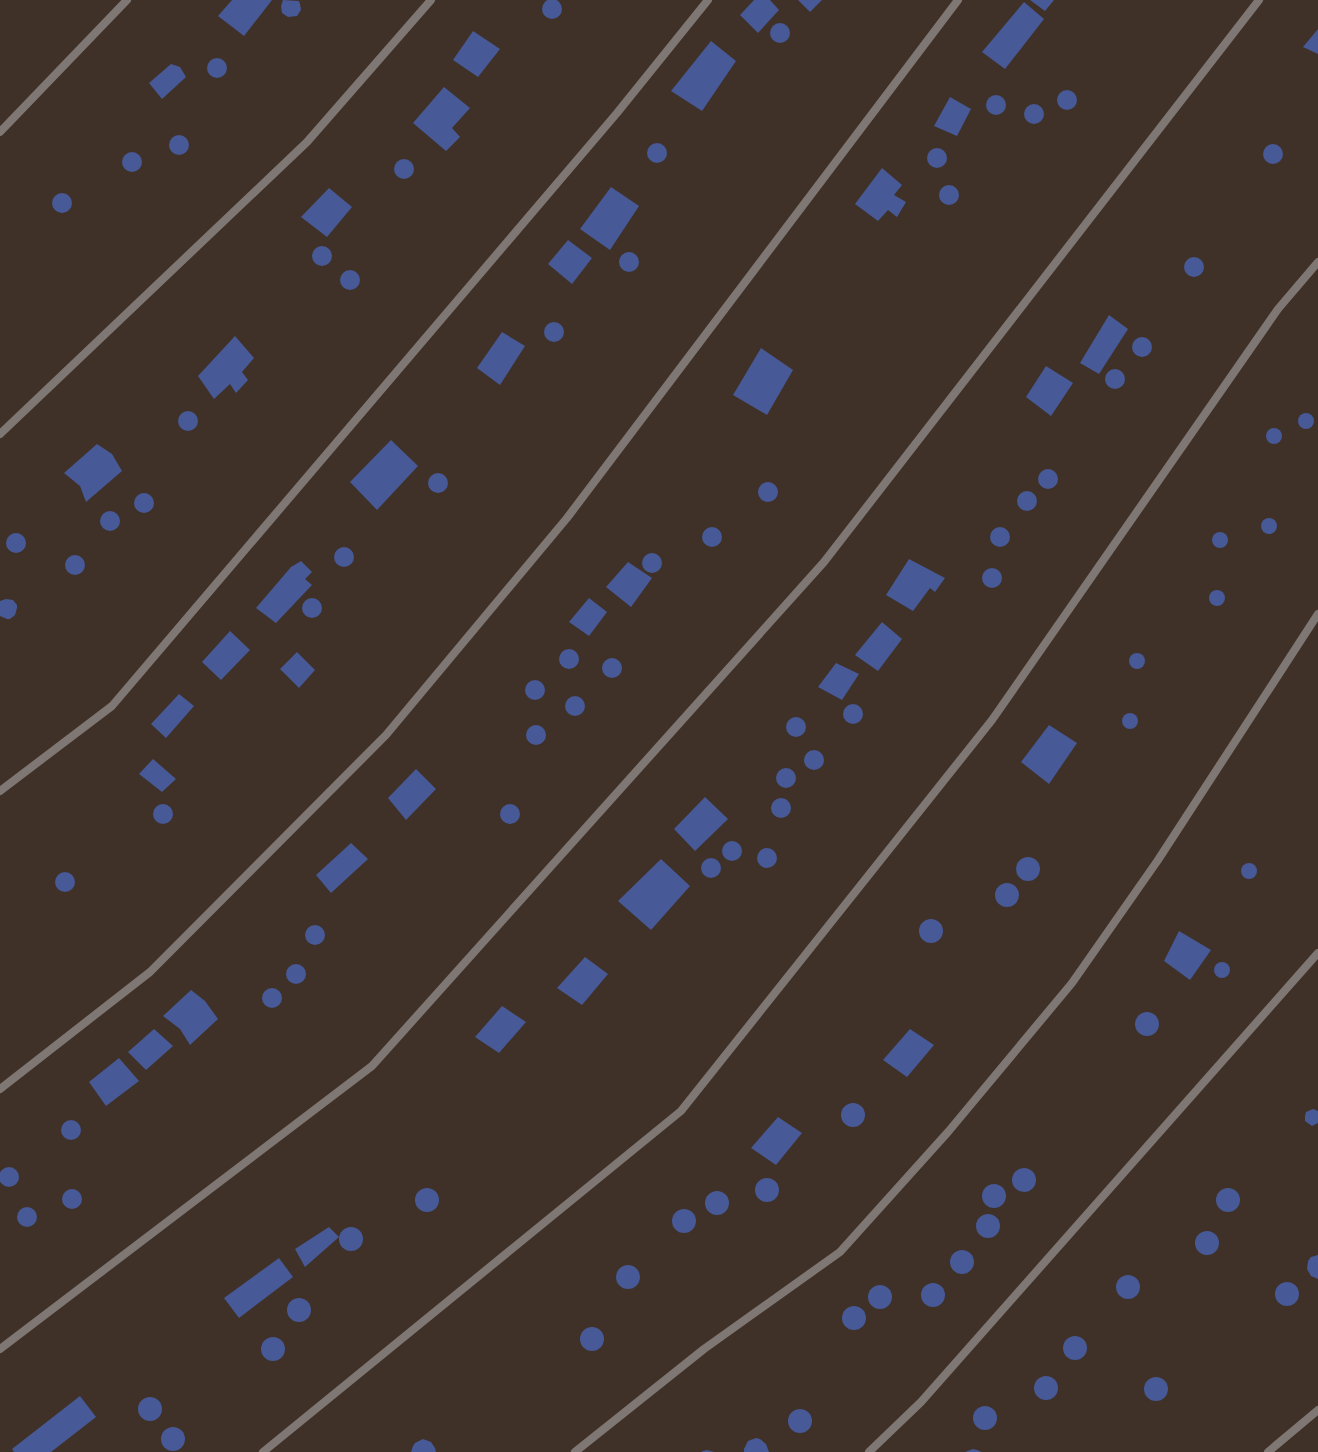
<svg xmlns="http://www.w3.org/2000/svg" width="1318" height="1452" viewBox="0 0 1318 1452" font-family="'Roboto Condensed',sans-serif">
<style>
.building{fill:#475996}
.lines{fill:none;stroke-linecap:round;stroke-linejoin:round}
.minor{stroke:#7f7773;stroke-width:8}
</style>
<rect width="100%" height="100%" fill="#3f3128"/>
<!-- building -->
<g class="building">
<circle cx="552" cy="9" r="10"/>
<polygon points="232,0 272,0 244,36 218,16"/>
<polygon points="283,0 299,1 300,4 301,10 297,16 288,17 282,13 281,6"/>
<polygon points="754,0 770,0 779,10 758,33 740,15"/>
<polygon points="798,0 822,0 810,12"/>
<polygon points="1030,0 1054,0 1045,11"/>
<polygon points="1024,2 1044,19 1005,69 982,52"/>
<circle cx="780" cy="33" r="10"/>
<polygon points="1318,29 1318,54 1303,47"/>
<polygon points="473,31 500,49 478,77 453,60"/>
<polygon points="711,41 736,61 702,111 671,91"/>
<circle cx="217" cy="68" r="10"/>
<polygon points="171,64 180,67 186,77 162,99 149,83"/>
<polygon points="444,87 470,108 452,128 460,137 446,151 413,123"/>
<circle cx="1067" cy="100" r="10"/>
<circle cx="996" cy="105" r="10"/>
<polygon points="950,97 971,109 957,136 934,126"/>
<circle cx="1034" cy="114" r="10"/>
<circle cx="179" cy="145" r="10"/>
<circle cx="657" cy="153" r="10"/>
<circle cx="1273" cy="154" r="10"/>
<circle cx="937" cy="158" r="10"/>
<circle cx="132" cy="162" r="10"/>
<circle cx="404" cy="169" r="10"/>
<polygon points="882,168 902,185 894,195 906,202 897,217 888,210 878,221 855,204"/>
<circle cx="949" cy="195" r="10"/>
<polygon points="611,187 639,206 610,250 580,229"/>
<polygon points="329,188 352,207 327,237 301,217"/>
<circle cx="62" cy="203" r="10"/>
<polygon points="568,240 592,258 572,284 548,264"/>
<circle cx="322" cy="256" r="10"/>
<circle cx="629" cy="262" r="10"/>
<circle cx="1194" cy="267" r="10"/>
<circle cx="350" cy="280" r="10"/>
<polygon points="1109,315 1128,329 1099,374 1080,363"/>
<circle cx="554" cy="332" r="10"/>
<polygon points="502,332 525,346 500,385 477,368"/>
<polygon points="235,336 254,358 242,372 248,380 236,393 230,384 214,399 198,376"/>
<circle cx="1142" cy="347" r="10"/>
<polygon points="761,348 793,370 767,415 733,395"/>
<polygon points="1046,366 1073,383 1051,416 1026,397"/>
<circle cx="1115" cy="379" r="10"/>
<circle cx="188" cy="421" r="10"/>
<circle cx="1306" cy="421" r="8"/>
<circle cx="1274" cy="436" r="8"/>
<polygon points="391,440 418,466 377,510 350,482"/>
<polygon points="97,444 112,454 122,471 86,502 80,486 64,473"/>
<circle cx="1048" cy="479" r="10"/>
<circle cx="438" cy="483" r="10"/>
<circle cx="768" cy="492" r="10"/>
<circle cx="1027" cy="501" r="10"/>
<circle cx="144" cy="503" r="10"/>
<circle cx="110" cy="521" r="10"/>
<circle cx="1269" cy="526" r="8"/>
<circle cx="712" cy="537" r="10"/>
<circle cx="1000" cy="537" r="10"/>
<circle cx="1220" cy="540" r="8"/>
<circle cx="16" cy="543" r="10"/>
<circle cx="344" cy="557" r="10"/>
<circle cx="652" cy="563" r="10"/>
<circle cx="75" cy="565" r="10"/>
<polygon points="909,559 945,578 935,592 930,588 913,611 886,595"/>
<polygon points="301,561 312,572 305,579 312,585 276,623 256,608 291,567"/>
<polygon points="628,562 652,578 631,607 606,587"/>
<circle cx="992" cy="578" r="10"/>
<circle cx="1217" cy="598" r="8"/>
<circle cx="312" cy="608" r="10"/>
<polygon points="589,598 607,612 589,636 569,622"/>
<polygon points="6,599 13,600 17,605 17,608 15,615 10,619 7,619 0,616 0,601"/>
<polygon points="882,622 902,639 878,671 855,655"/>
<polygon points="230,631 250,650 221,680 202,662"/>
<circle cx="569" cy="659" r="10"/>
<polygon points="297,652 315,670 299,688 280,669"/>
<circle cx="1137" cy="661" r="8"/>
<circle cx="612" cy="668" r="10"/>
<polygon points="836,663 859,674 842,700 818,687"/>
<circle cx="535" cy="690" r="10"/>
<polygon points="179,694 194,706 166,738 151,724"/>
<circle cx="575" cy="706" r="10"/>
<circle cx="853" cy="714" r="10"/>
<circle cx="1130" cy="721" r="8"/>
<circle cx="796" cy="727" r="10"/>
<circle cx="536" cy="735" r="10"/>
<polygon points="1049,725 1077,743 1049,784 1021,762"/>
<circle cx="814" cy="760" r="10"/>
<polygon points="153,759 176,779 162,792 139,774"/>
<circle cx="786" cy="778" r="10"/>
<polygon points="416,769 436,789 406,820 388,798"/>
<polygon points="705,797 728,819 695,851 674,829"/>
<circle cx="781" cy="808" r="10"/>
<circle cx="163" cy="814" r="10"/>
<circle cx="510" cy="814" r="10"/>
<circle cx="732" cy="851" r="10"/>
<polygon points="351,843 368,859 331,893 316,875"/>
<circle cx="767" cy="858" r="10"/>
<circle cx="1028" cy="869" r="12"/>
<circle cx="711" cy="868" r="10"/>
<polygon points="661,859 690,886 651,930 618,901"/>
<circle cx="1249" cy="871" r="8"/>
<circle cx="65" cy="882" r="10"/>
<circle cx="1007" cy="895" r="12"/>
<circle cx="931" cy="931" r="12"/>
<circle cx="315" cy="935" r="10"/>
<polygon points="1179,931 1211,950 1190,980 1164,961"/>
<polygon points="585,957 608,974 582,1005 557,988"/>
<circle cx="1222" cy="970" r="8"/>
<circle cx="296" cy="974" r="10"/>
<circle cx="272" cy="998" r="10"/>
<polygon points="191,990 205,1001 218,1019 190,1045 180,1029 163,1016"/>
<polygon points="502,1006 526,1022 499,1053 475,1037"/>
<circle cx="1147" cy="1024" r="12"/>
<polygon points="154,1029 173,1046 146,1070 128,1052"/>
<polygon points="910,1029 934,1045 907,1077 883,1060"/>
<polygon points="119,1058 139,1081 106,1106 89,1082"/>
<circle cx="853" cy="1115" r="12"/>
<polygon points="1313,1109 1318,1111 1318,1123 1312,1126 1305,1121 1305,1116 1306,1112"/>
<polygon points="778,1117 802,1133 776,1165 751,1148"/>
<circle cx="71" cy="1130" r="10"/>
<circle cx="9" cy="1177" r="10"/>
<circle cx="1024" cy="1180" r="12"/>
<circle cx="767" cy="1190" r="12"/>
<circle cx="994" cy="1196" r="12"/>
<circle cx="1228" cy="1200" r="12"/>
<circle cx="427" cy="1200" r="12"/>
<circle cx="72" cy="1199" r="10"/>
<circle cx="717" cy="1203" r="12"/>
<circle cx="27" cy="1217" r="10"/>
<circle cx="684" cy="1221" r="12"/>
<circle cx="988" cy="1226" r="12"/>
<circle cx="351" cy="1239" r="12"/>
<polygon points="329,1227 339,1237 305,1267 295,1249"/>
<circle cx="1207" cy="1243" r="12"/>
<circle cx="962" cy="1262" r="12"/>
<polygon points="1318,1255 1318,1279 1311,1276 1307,1269 1308,1261 1311,1257"/>
<polygon points="279,1258 293,1277 239,1318 224,1298"/>
<circle cx="628" cy="1277" r="12"/>
<circle cx="1128" cy="1287" r="12"/>
<circle cx="1287" cy="1294" r="12"/>
<circle cx="933" cy="1295" r="12"/>
<circle cx="880" cy="1297" r="12"/>
<circle cx="299" cy="1310" r="12"/>
<circle cx="854" cy="1318" r="12"/>
<circle cx="592" cy="1339" r="12"/>
<circle cx="1075" cy="1348" r="12"/>
<circle cx="273" cy="1349" r="12"/>
<circle cx="1046" cy="1388" r="12"/>
<circle cx="1156" cy="1389" r="12"/>
<polygon points="80,1396 96,1417 51,1452 14,1452 12,1449"/>
<circle cx="150" cy="1409" r="12"/>
<circle cx="985" cy="1418" r="12"/>
<circle cx="800" cy="1421" r="12"/>
<circle cx="173" cy="1439" r="12"/>
<polygon points="756,1438 760,1439 766,1444 769,1452 744,1452 744,1449 748,1441"/>
<polygon points="423,1439 431,1442 435,1448 436,1452 411,1452 413,1446 415,1443"/>
<polygon points="973,1449 977,1450 982,1452 965,1452"/>
<polygon points="707,1450 714,1452 701,1452 703,1451"/>
</g>
<g class="lines">
<!-- minor -->
<g class="minor">
<polyline points="0,132 127,0"/>
<polyline points="0,434 307,142 431,0"/>
<polyline points="0,791 112,706 617,113 708,0"/>
<polyline points="0,1089 150,972 386,735 567,518 958,0"/>
<polyline points="0,1349 372,1066 824,562 1259,0"/>
<polyline points="263,1452 681,1111 992,720 1278,309 1318,262"/>
<polyline points="575,1452 704,1349 840,1252 948,1132 1072,983 1158,860 1318,614"/>
<polyline points="869,1452 921,1402 1318,953"/>
<polyline points="1268,1452 1318,1410"/>
</g>
</g>
</svg>
